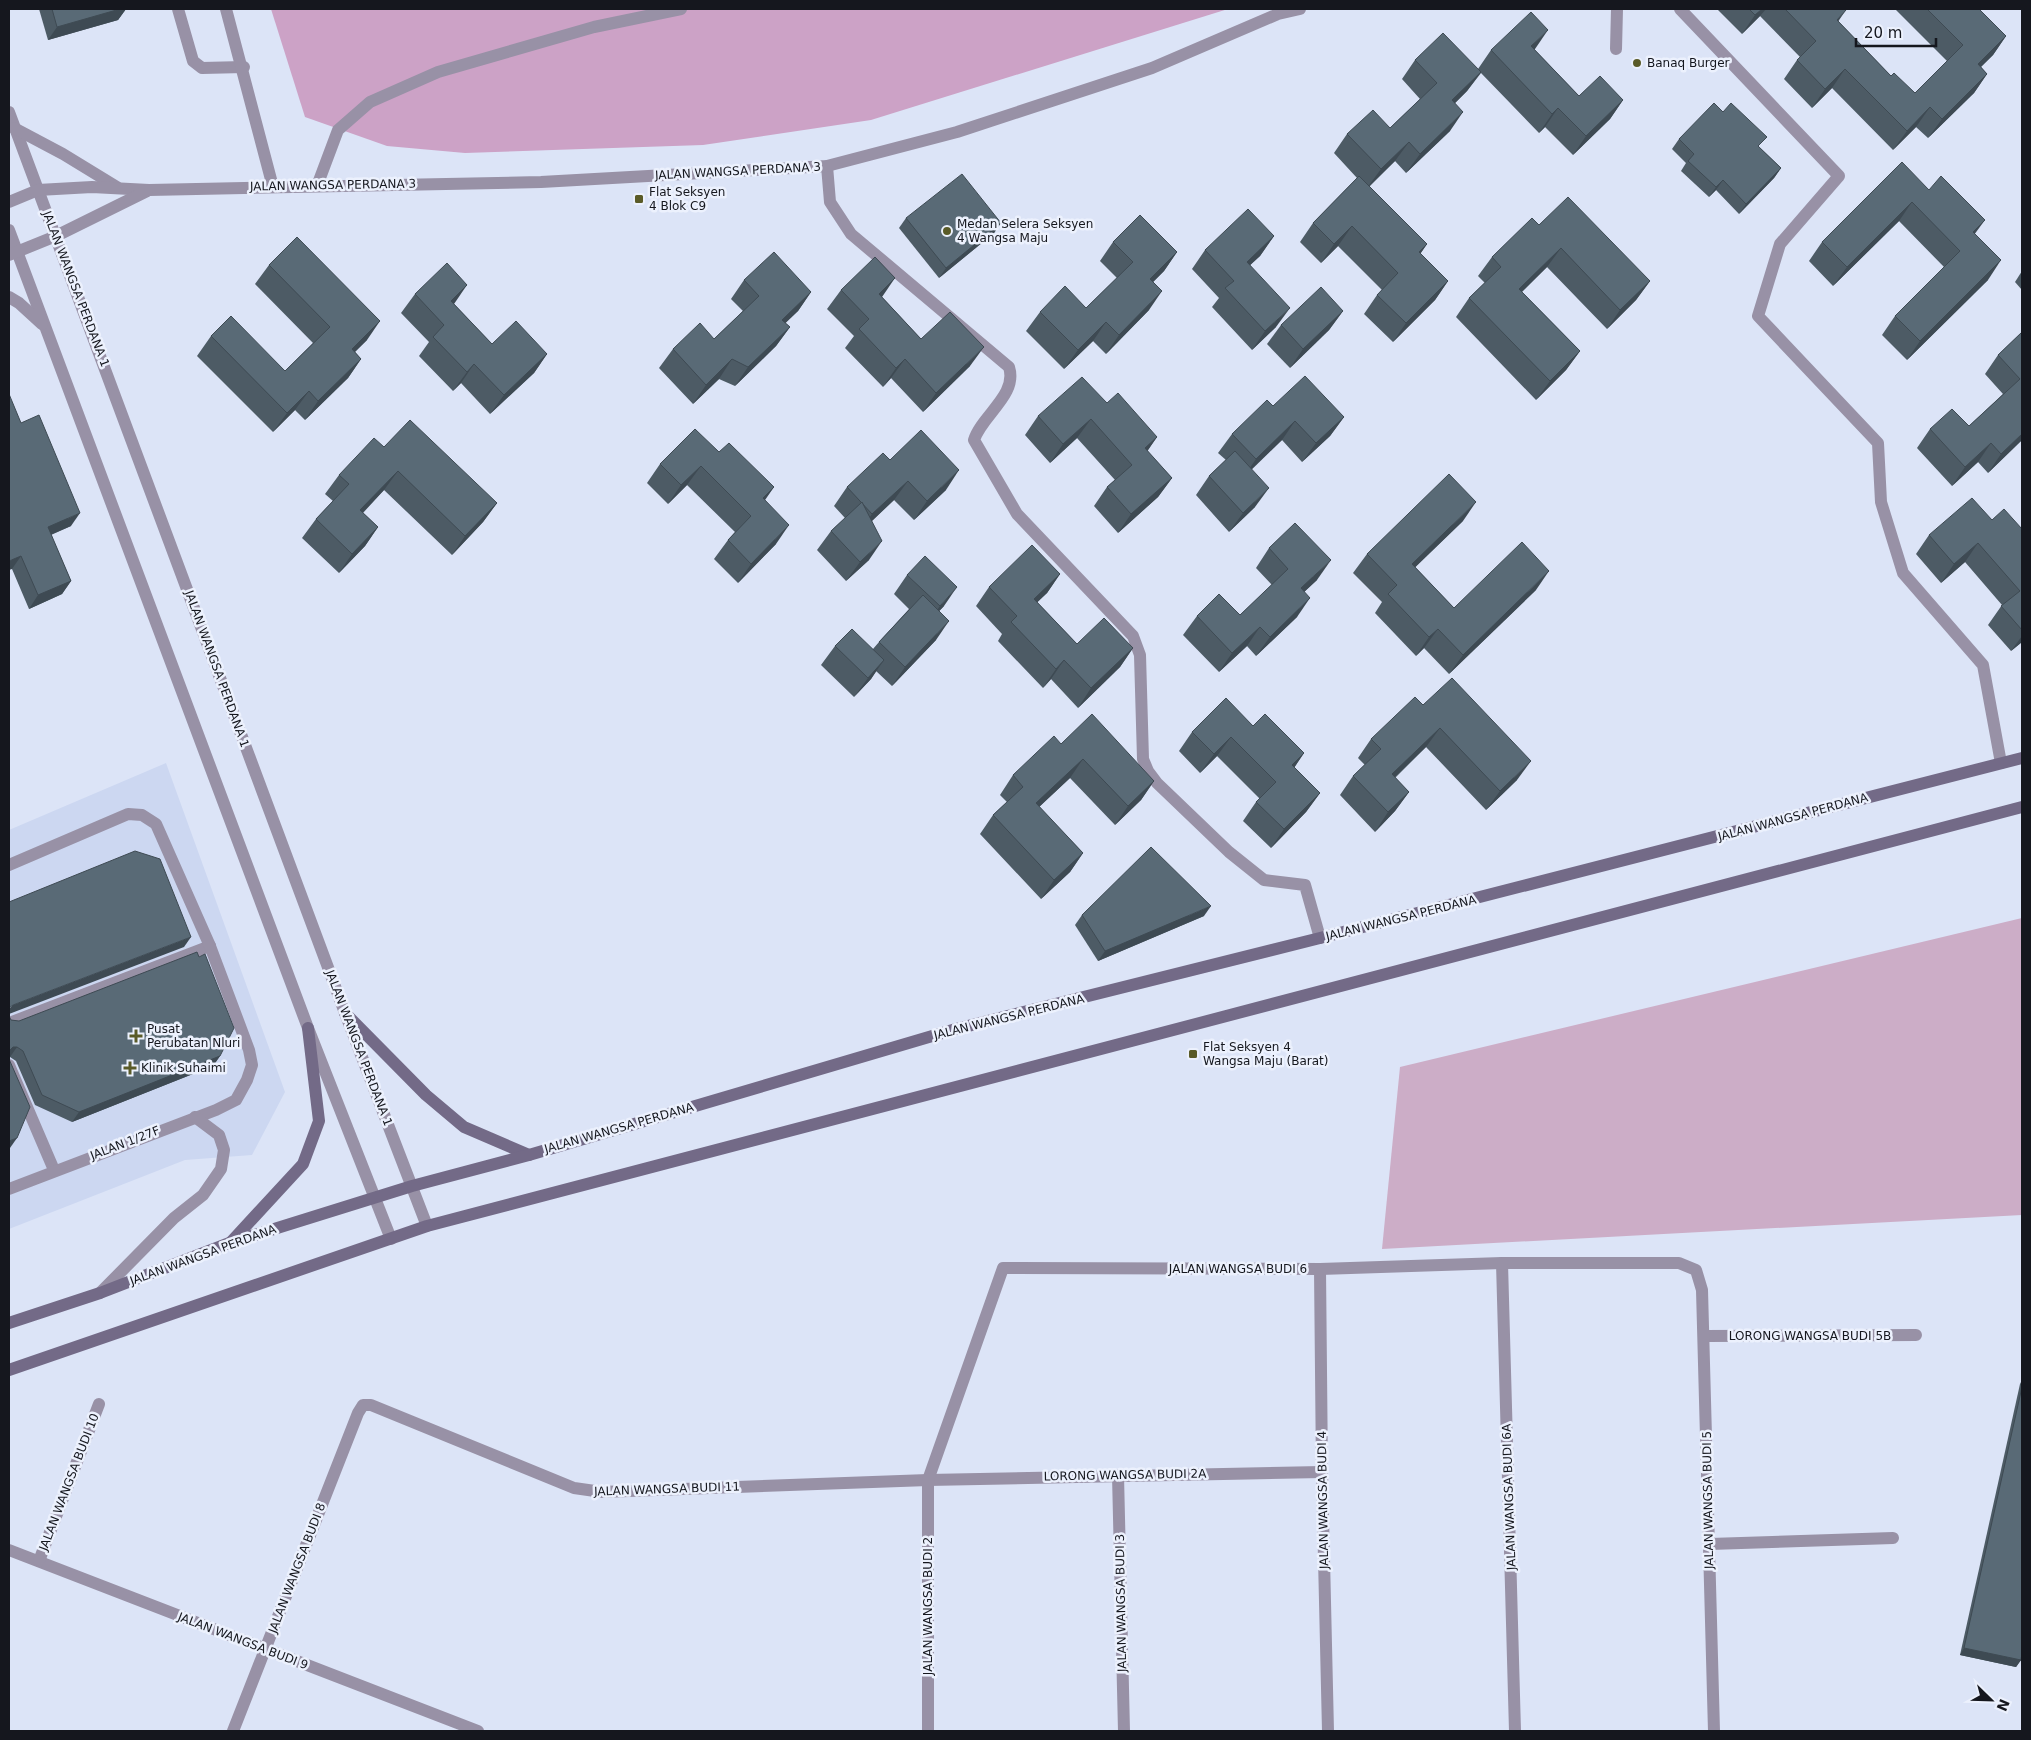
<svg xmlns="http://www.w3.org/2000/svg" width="2031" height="1740" viewBox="0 0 2031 1740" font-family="'DejaVu Sans',sans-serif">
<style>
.built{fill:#ccd7f1}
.green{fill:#ccadc7}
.forest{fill:#cca2c6}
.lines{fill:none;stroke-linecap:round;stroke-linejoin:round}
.service{stroke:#9891a6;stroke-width:12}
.minor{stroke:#9891a6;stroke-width:12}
.tertiary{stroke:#9891a6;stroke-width:12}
.secondary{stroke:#736a87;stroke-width:12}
.wall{fill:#4d5b65}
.shaded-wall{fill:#3e4a53}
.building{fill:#596a76;stroke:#3e4a53}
.poi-dot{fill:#5a5b28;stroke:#ecf1fd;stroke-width:2}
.labels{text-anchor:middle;stroke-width:5;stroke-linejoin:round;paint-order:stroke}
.poi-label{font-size:12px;fill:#15171e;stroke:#ecf1fd;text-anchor:start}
.street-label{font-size:12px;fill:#15171e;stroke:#ecf1fd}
</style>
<rect width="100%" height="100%" fill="#dce4f7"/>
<!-- built -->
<polygon class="built" points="166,763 285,1092 252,1155 185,1160 9,1229 9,830"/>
<!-- green -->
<polygon class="green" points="2022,918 2022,1215 1382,1249 1400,1067"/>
<!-- forest -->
<polygon class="forest" points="271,9 1228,9 871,120 703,145 465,153 387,146 305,117"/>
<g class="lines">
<!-- service -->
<g class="service">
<polyline points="178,9 193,61 202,68 244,67"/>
<polyline points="226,9 273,187"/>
<polyline points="1680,9 1839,176 1780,244 1758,316 1878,443 1881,502 1903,573 1983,665 2001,763"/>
<polyline points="1616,49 1617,9"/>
<path d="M827 166 830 202 851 234 1009 367C1018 395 982 415 974 440L1017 514 1133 636 1140 655 1143 759 1148 771 1157 783 1229 852 1264 880 1305 885 1320 938"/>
<polyline points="317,186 338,130 370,102 438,72 594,27 681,9"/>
<polyline points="9,1023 210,946"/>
<polyline points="9,1065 54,1170"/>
</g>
<!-- minor -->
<g class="minor">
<polyline points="9,865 128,814 142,815 156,824 210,946 249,1050 252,1065 247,1080 236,1100 216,1110 9,1189"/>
<polyline points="1502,1263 1515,1731"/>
<polyline points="1320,1269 1322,1472 1328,1731"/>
<polyline points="100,1293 174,1218 203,1195 221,1169 224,1150 219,1135 195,1117"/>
<polyline points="1704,1336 1916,1335"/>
<polyline points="1118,1475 1124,1731"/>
<polyline points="1710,1544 1893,1538"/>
<polyline points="9,1550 478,1731"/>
<polyline points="39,1561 99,1404"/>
<polyline points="233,1731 358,1413 363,1405 371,1405 574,1488 602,1492 928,1480 1322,1472"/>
<polyline points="928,1731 928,1480 1003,1268 1320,1269 1502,1263 1679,1263 1696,1270 1702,1290 1714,1731"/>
</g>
<!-- tertiary -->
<g class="tertiary">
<polyline points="9,112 345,1013 427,1226"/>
<polyline points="14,128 63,154 117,187"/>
<polyline points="9,202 38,190 92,187 149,190 541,182 827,166 957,132 1152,68 1278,14 1300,9"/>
<polyline points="9,230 308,1028 391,1239"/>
<polyline points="9,255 56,236 147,191"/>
<polyline points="9,297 19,303 42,324"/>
</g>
<!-- secondary -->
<g class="secondary">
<polyline points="345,1013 426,1095 464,1127 529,1155"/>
<polyline points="231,1242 303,1164 319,1121 308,1028"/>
<polyline points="9,1323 100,1293 229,1243 412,1186 529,1155 956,1029 1320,938 2022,758"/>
<polyline points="9,1370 427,1226 2022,807"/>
</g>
</g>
<!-- wall -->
<g class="wall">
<polygon points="39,9 126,9 118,20 48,40"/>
<polygon points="1717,9 1844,9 1838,21 1891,76 1915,93 1947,61 1895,9 1979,9 2006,36 1993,55 1981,67 1987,74 1974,93 1928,138 1916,127 1893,150 1832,88 1812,108 1784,79 1797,60 1800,57 1760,16 1742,34"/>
<polygon points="1534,49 1579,96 1623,100 1610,119 1573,155 1545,127 1539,133 1481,73 1467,91 1455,103 1450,131 1406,173 1395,161 1369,187 1427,244 1420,254 1448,281 1435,300 1393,342 1364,314 1377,295 1382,290 1338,246 1321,263 1300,242 1313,223 1357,178 1334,153 1347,134 1390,128 1420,99 1402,79 1415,60 1478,69 1491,50"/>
<polygon points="1679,139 1759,147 1781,168 1774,178 1739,214 1716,190 1709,197 1681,171 1686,163 1672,149"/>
<polygon points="1929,190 1975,234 1988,280 1907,360 1882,335 1895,316 1944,267 1899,221 1833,286 1809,261 1822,242"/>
<polygon points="906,218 1001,223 994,233 939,278 899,228"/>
<polygon points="1539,225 1650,281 1636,300 1607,329 1547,267 1522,292 1580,351 1566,370 1536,400 1456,317 1469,298 1485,283 1478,276 1492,257"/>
<polygon points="1274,236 1260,256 1250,265 1276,327 1252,350 1212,307 1219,298 1192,269 1205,250"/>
<polygon points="1113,242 1177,252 1164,271 1153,282 1149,310 1106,354 1093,341 1064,369 1026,331 1040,312 1086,308 1117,278 1100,261"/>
<polygon points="269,265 367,340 355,352 361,359 348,378 305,420 295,410 273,432 197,356 211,336 285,371 313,343 255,284"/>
<polygon points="2022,271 2022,290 2015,282"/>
<polygon points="744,280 811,292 798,311 785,323 790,327 776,346 735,386 719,379 693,404 659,368 673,349 714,339 743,311 731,299"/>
<polygon points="841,290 882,297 921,339 970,366 923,412 891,378 883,387 845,348 854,336 827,309"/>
<polygon points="415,294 454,304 492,344 547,354 534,373 490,414 461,383 453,391 419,356 429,342 401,313"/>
<polygon points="1343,311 1329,330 1290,368 1267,344 1281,325"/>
<polygon points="2022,332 2022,440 1988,473 1978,462 1952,486 1917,448 1930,429 1969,426 2003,394 1985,374 1998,355"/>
<polygon points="1107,403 1157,437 1147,451 1172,478 1158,497 1118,533 1094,506 1107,487 1115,480 1077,438 1050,463 1025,435 1038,416"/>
<polygon points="1273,406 1344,417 1330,436 1302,462 1282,440 1251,469 1255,507 1229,532 1196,495 1209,476 1226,460 1218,453 1232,434"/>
<polygon points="21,423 71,526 51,535 71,581 62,594 29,609 12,569"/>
<polygon points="384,447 497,503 483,522 452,555 384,490 363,513 378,527 365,546 339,573 302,538 316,519 333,501 325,494 339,475"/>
<polygon points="719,452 774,487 764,500 776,544 738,583 714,559 728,540 735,532 687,485 668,504 647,483 660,464"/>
<polygon points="890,460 946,490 914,520 894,500 872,521 869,560 846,581 817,550 831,531 845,518 834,506 847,487"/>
<polygon points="1992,520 2022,529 2022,642 2011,651 1988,625 2002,605 1965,562 1941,583 1916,554 1929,535"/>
<polygon points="1463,521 1415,567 1454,608 1536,590 1449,674 1424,648 1416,656 1375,613 1382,602 1353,573 1367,554"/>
<polygon points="1269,548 1317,580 1304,592 1297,617 1256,656 1247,646 1219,672 1183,635 1197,616 1240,615 1272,585 1256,568"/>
<polygon points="1060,574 1047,593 1037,602 1077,644 1133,648 1120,667 1078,708 1051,679 1043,688 998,641 1002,634 976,606 989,587"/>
<polygon points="907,575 944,606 939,611 936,640 892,686 876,671 871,679 854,697 821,665 835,646 873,649 879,642 909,609 894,594"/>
<polygon points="1423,705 1517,780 1486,810 1426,747 1395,778 1409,792 1395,811 1375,832 1340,795 1353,776 1365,765 1358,758 1371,739"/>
<polygon points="1253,726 1304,753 1294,768 1320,793 1306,812 1271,848 1243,821 1256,802 1260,799 1217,756 1200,773 1179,751 1192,732"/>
<polygon points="1061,744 1154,781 1141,800 1115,825 1070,778 1039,807 1083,853 1070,872 1041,899 980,834 993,815 1007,802 1000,795 1013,775"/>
<polygon points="1082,915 1204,916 1098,961 1075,925"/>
<polygon points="11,1020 220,1056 213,1066 72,1122 35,1105 16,1061 10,1057"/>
<polygon points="2022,1380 2022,1653 2021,1660 2016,1667 1960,1655 2020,1384"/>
</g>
<!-- shaded-wall -->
<g class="shaded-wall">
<polygon points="120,9 126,9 118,20 48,40 57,27"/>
<polygon points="1762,9 1766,9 1760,16 1742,34 1755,15"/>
<polygon points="1846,10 1833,29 1837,20"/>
<polygon points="1548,30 1535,49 1518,65 1531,46"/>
<polygon points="2006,36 1993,55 1964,83 1978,64"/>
<polygon points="1845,69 1832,88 1812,108 1825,89"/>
<polygon points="1481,72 1467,91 1439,119 1452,100"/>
<polygon points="1987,74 1974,93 1928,138 1942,119"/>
<polygon points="1623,100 1610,119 1573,155 1586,136"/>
<polygon points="1930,107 1916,127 1893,150 1907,131"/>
<polygon points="1558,108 1545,127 1539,133 1552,114"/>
<polygon points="1463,112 1450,131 1406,173 1420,154"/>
<polygon points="1409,142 1395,161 1367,188 1381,169"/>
<polygon points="1781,168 1774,178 1739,214 1746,204"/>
<polygon points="1723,180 1716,190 1709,197 1716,187"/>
<polygon points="1912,202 1899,221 1833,286 1847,267"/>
<polygon points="1985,220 1971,239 1960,251 1973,232"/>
<polygon points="1001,223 994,233 939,278 946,268"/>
<polygon points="1352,226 1338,246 1321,263 1334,244"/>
<polygon points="1274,236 1260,256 1233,281 1247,262"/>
<polygon points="1427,244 1414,263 1419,252"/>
<polygon points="1561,248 1547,267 1505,308 1519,289"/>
<polygon points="1177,252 1164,271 1137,298 1150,279"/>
<polygon points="2001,260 1988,280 1907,360 1920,341"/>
<polygon points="895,278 882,297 865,314 879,294"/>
<polygon points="1448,281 1435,300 1393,342 1406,323"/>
<polygon points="1650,281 1636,300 1607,329 1620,310"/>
<polygon points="467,285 454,304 438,320 451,301"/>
<polygon points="1162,291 1149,310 1106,354 1119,335"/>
<polygon points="811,292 798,311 769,339 782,320"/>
<polygon points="1290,308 1276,327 1252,350 1265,331"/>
<polygon points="1343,311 1329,330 1290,368 1303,349"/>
<polygon points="380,321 367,340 338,368 352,349"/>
<polygon points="1106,322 1093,341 1064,369 1078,350"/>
<polygon points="790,327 776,346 735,386 748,367"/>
<polygon points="984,347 970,366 923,412 936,393"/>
<polygon points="1580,351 1566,370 1536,400 1550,381"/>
<polygon points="547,354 534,373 490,414 504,395"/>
<polygon points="361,359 348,378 305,420 318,401"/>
<polygon points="732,359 719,379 693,404 706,385"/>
<polygon points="905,359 891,378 883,387 896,368"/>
<polygon points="474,364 461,383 453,391 467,372"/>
<polygon points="309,391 295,410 273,432 287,413"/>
<polygon points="1344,417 1330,436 1302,462 1316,443"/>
<polygon points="1091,419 1077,438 1050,463 1063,444"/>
<polygon points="1295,421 1282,440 1243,478 1256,459"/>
<polygon points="2022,434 2022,440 1988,473 2001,454"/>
<polygon points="1157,437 1144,456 1145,448"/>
<polygon points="1991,443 1978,462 1952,486 1965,467"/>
<polygon points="701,466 687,485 668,504 681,485"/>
<polygon points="959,470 946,490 914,520 927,501"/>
<polygon points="398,471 384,490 347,529 360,510"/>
<polygon points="1172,478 1158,497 1118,533 1131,514"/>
<polygon points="908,481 894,500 859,533 872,514"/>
<polygon points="774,487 761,506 763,498"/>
<polygon points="1269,488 1255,507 1229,532 1243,513"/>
<polygon points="1476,502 1463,521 1399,583 1412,564"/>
<polygon points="497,503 483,522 452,555 465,536"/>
<polygon points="80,513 71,526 38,540 48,527"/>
<polygon points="789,525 776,544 738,583 751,564"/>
<polygon points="378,527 365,546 339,573 352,554"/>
<polygon points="882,541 869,560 846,581 860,562"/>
<polygon points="1978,543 1965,562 1941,583 1954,564"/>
<polygon points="21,556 12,569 9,570 9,561"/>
<polygon points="1331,560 1317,580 1288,607 1301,588"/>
<polygon points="1549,571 1536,590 1449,674 1463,655"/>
<polygon points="1060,574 1047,593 1021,618 1034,599"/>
<polygon points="71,581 62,594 29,609 38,595"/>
<polygon points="957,587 944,606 926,625 940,606"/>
<polygon points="1310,598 1297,617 1256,656 1270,637"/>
<polygon points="949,621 936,640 892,686 905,667"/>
<polygon points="1260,627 1247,646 1219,672 1232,653"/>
<polygon points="1438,629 1424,648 1416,656 1429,637"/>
<polygon points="2022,636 2022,642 2011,651"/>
<polygon points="1133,648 1120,667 1078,708 1091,688"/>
<polygon points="884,660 871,679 854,697 868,678"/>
<polygon points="1064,660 1051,679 1043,688 1056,669"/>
<polygon points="1440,728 1426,747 1378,793 1392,774"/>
<polygon points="1231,737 1217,756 1200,773 1214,754"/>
<polygon points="1304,753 1291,772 1292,765"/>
<polygon points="1083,759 1070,778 1023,822 1036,803"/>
<polygon points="1531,761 1517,780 1486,810 1500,791"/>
<polygon points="1154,781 1141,800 1115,825 1128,806"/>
<polygon points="1409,792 1395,811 1375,832 1388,812"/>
<polygon points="1320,793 1306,812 1271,848 1284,829"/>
<polygon points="1083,853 1070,872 1041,899 1054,880"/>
<polygon points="1211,906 1204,916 1098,961 1105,951"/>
<polygon points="191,937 184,947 9,1014 9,1009 13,1005"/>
<polygon points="13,1047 17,1047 10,1057 9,1057 9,1051"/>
<polygon points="220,1056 213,1066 72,1122 79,1112"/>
<polygon points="17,1138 10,1148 9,1148 9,1141"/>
<polygon points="1964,1648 2021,1660 2016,1667 1960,1655"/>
</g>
<!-- building -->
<g class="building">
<polygon points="52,9 120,9 57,27"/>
<polygon points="1749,9 1762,9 1755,15"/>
<polygon points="1785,9 1844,9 1846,10 1837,20 1891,76 1894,73 1915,93 1963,45 1927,9 1979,9 2006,36 1978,64 1987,74 1942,119 1930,107 1907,131 1845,69 1825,89 1797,60 1816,41"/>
<polygon points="1531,12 1548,30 1531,46 1579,96 1600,76 1623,100 1586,136 1558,108 1552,114 1491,50"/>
<polygon points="1443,33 1481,72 1452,100 1463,112 1420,154 1409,142 1381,169 1347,134 1373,110 1390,128 1437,83 1415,60"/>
<polygon points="1714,103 1723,112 1731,103 1767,137 1758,146 1781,168 1746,204 1723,180 1716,187 1688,161 1694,154 1679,139"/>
<polygon points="1902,162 1929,190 1941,176 1985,220 1973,232 2001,260 1920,341 1895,316 1960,251 1912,202 1847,267 1822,242"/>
<polygon points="962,174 1001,223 946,268 906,218"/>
<polygon points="1359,176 1427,244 1419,252 1448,281 1406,323 1377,295 1398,273 1352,226 1334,244 1313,223"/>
<polygon points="1568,197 1650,281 1620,310 1561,248 1519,289 1580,351 1550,381 1469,298 1501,267 1492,257 1532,218 1539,225"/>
<polygon points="1248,209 1274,236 1247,262 1290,308 1265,331 1225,288 1234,281 1205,250"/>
<polygon points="1140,215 1177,252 1150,279 1162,291 1119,335 1106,322 1078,350 1040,312 1065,286 1086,308 1133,262 1113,242"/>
<polygon points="297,237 380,321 352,349 361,359 318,401 309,391 287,413 211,336 231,316 285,371 330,327 269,265"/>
<polygon points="774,252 811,292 782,320 790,327 748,367 732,359 706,385 673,349 700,323 714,339 759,296 744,280"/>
<polygon points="875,257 895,278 879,294 921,339 950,312 984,347 936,393 905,359 896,368 859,329 869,319 841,290"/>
<polygon points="447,263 467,285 451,301 492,344 516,321 547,354 504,395 474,364 467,372 433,337 444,325 415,294"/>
<polygon points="1321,287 1343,311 1303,349 1281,325"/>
<polygon points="2022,332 2022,434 2001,454 1991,443 1965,467 1930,429 1952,409 1969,426 2020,379 1998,355"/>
<polygon points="1305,376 1344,417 1316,443 1295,421 1256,459 1232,434 1267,400 1273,406"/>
<polygon points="1082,377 1107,403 1118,393 1157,437 1145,448 1172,478 1131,514 1107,487 1132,465 1091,419 1063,444 1038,416"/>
<polygon points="9,394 21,423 39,415 80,513 48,527 71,581 38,595 21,556 9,561"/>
<polygon points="410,420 497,503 465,536 398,471 360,510 378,527 352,554 316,519 349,484 339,475 374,438 384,447"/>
<polygon points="695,429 719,452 729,443 774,487 763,498 789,525 751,564 728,540 751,516 701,466 681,485 660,464"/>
<polygon points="921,430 959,470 927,501 908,481 872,514 847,487 883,453 890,460"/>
<polygon points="1235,451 1269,488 1243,513 1209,476"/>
<polygon points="1449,474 1476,502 1412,564 1454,608 1522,542 1549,571 1463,655 1438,629 1429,637 1388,594 1397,585 1367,554"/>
<polygon points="1972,498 1992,520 2004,509 2022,529 2022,630 2001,606 2020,591 1978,543 1954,564 1929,535"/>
<polygon points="862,502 882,541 860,562 831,531"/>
<polygon points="1295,523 1331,560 1301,588 1310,598 1270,637 1260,627 1232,653 1197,616 1219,594 1240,615 1288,569 1269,548"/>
<polygon points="1032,545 1060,574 1034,599 1077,644 1104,618 1133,648 1091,688 1064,660 1056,669 1011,622 1017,616 989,587"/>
<polygon points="925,556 957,587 940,606 907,575"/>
<polygon points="923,595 949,621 905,667 879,642"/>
<polygon points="852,629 884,660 868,678 835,646"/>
<polygon points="1452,678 1531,761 1500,791 1440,728 1392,774 1409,792 1388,812 1353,776 1381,749 1371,739 1415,697 1423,705"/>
<polygon points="1226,698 1253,726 1265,714 1304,753 1292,765 1320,793 1284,829 1256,802 1276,782 1231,737 1214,754 1192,732"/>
<polygon points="1092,714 1154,781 1128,806 1083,759 1036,803 1083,853 1054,880 993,815 1023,787 1013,775 1054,736 1061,744"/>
<polygon points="1151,847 1211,906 1105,951 1082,915"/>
<polygon points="135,851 160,859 191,937 13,1005 9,1008 9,1013 9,902"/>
<polygon points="197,952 199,957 205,954 234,1028 220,1056 79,1112 42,1095 23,1051 17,1047 13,1047 9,1051 9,1055 9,1016 11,1020 19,1021"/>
<polygon points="9,1059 30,1107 17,1138 9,1141"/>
<polygon points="2022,1387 2022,1653 2021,1660 1964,1648"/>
</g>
<!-- markers -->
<g class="poi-dot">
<circle cx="1637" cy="63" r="5"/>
<rect x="634" y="194" width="10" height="10" rx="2.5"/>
<circle cx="947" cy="231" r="5"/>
<path d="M133.5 1028.5h5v5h5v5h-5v5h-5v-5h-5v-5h5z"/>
<rect x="1188" y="1049" width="10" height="10" rx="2.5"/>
<path d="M127.5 1060.5h5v5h5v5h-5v5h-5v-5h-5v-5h5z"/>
</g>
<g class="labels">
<!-- poi labels -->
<g class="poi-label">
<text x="1647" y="67">Banaq Burger</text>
<text x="649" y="196">Flat Seksyen<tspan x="649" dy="14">4 Blok C9</tspan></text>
<text x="957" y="228">Medan Selera Seksyen<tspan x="957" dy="14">4 Wangsa Maju</tspan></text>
<text x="147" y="1033">Pusat<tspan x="147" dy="14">Perubatan Nluri</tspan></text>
<text x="1203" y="1051">Flat Seksyen 4<tspan x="1203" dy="14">Wangsa Maju (Barat)</tspan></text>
<text x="141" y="1072">Klinik Suhaimi</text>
</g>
<!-- street labels -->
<g class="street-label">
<text transform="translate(738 171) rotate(-3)" y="4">JALAN WANGSA PERDANA 3</text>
<text transform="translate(333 185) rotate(-1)" y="4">JALAN WANGSA PERDANA 3</text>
<text transform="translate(76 289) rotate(69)" y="4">JALAN WANGSA PERDANA 1</text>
<text transform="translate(217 669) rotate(70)" y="4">JALAN WANGSA PERDANA 1</text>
<text transform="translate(1793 817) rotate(-15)" y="4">JALAN WANGSA PERDANA</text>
<text transform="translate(1401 918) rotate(-14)" y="4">JALAN WANGSA PERDANA</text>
<text transform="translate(1009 1017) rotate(-14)" y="4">JALAN WANGSA PERDANA</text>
<text transform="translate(359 1048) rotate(69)" y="4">JALAN WANGSA PERDANA 1</text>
<text transform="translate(619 1128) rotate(-16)" y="4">JALAN WANGSA PERDANA</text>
<text transform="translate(125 1143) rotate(-21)" y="4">JALAN 1/27F</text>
<text transform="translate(203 1255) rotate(-20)" y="4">JALAN WANGSA PERDANA</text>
<text x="1238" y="1273">JALAN WANGSA BUDI 6</text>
<text x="1810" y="1340">LORONG WANGSA BUDI 5B</text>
<text transform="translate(1125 1475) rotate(-1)" y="4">LORONG WANGSA BUDI 2A</text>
<text transform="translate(69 1482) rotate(-69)" y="4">JALAN WANGSA BUDI 10</text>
<text transform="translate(667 1489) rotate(-2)" y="4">JALAN WANGSA BUDI 11</text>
<text transform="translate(1509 1497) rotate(-92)" y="4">JALAN WANGSA BUDI 6A</text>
<text transform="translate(1323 1500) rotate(-91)" y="4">JALAN WANGSA BUDI 4</text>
<text transform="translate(1708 1500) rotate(-91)" y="4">JALAN WANGSA BUDI 5</text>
<text transform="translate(297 1568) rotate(-69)" y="4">JALAN WANGSA BUDI 8</text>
<text transform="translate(1121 1603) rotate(-91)" y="4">JALAN WANGSA BUDI 3</text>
<text transform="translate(928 1606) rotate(-90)" y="4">JALAN WANGSA BUDI 2</text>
<text transform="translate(243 1641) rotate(21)" y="4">JALAN WANGSA BUDI 9</text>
</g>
</g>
<!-- border -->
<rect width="2031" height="1740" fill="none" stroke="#15171e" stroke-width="20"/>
<!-- north arrow -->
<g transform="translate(1991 1700) rotate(113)" stroke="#ecf1fd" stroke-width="4" paint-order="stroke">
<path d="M0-4L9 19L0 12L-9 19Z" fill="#15171e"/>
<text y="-8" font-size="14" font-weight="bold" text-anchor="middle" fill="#15171e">N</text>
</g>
<!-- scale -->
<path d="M1856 38v8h80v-8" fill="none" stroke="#15171e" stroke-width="2.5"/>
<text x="1864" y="38" font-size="15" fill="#15171e" stroke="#ecf1fd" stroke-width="4" paint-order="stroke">20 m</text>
</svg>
